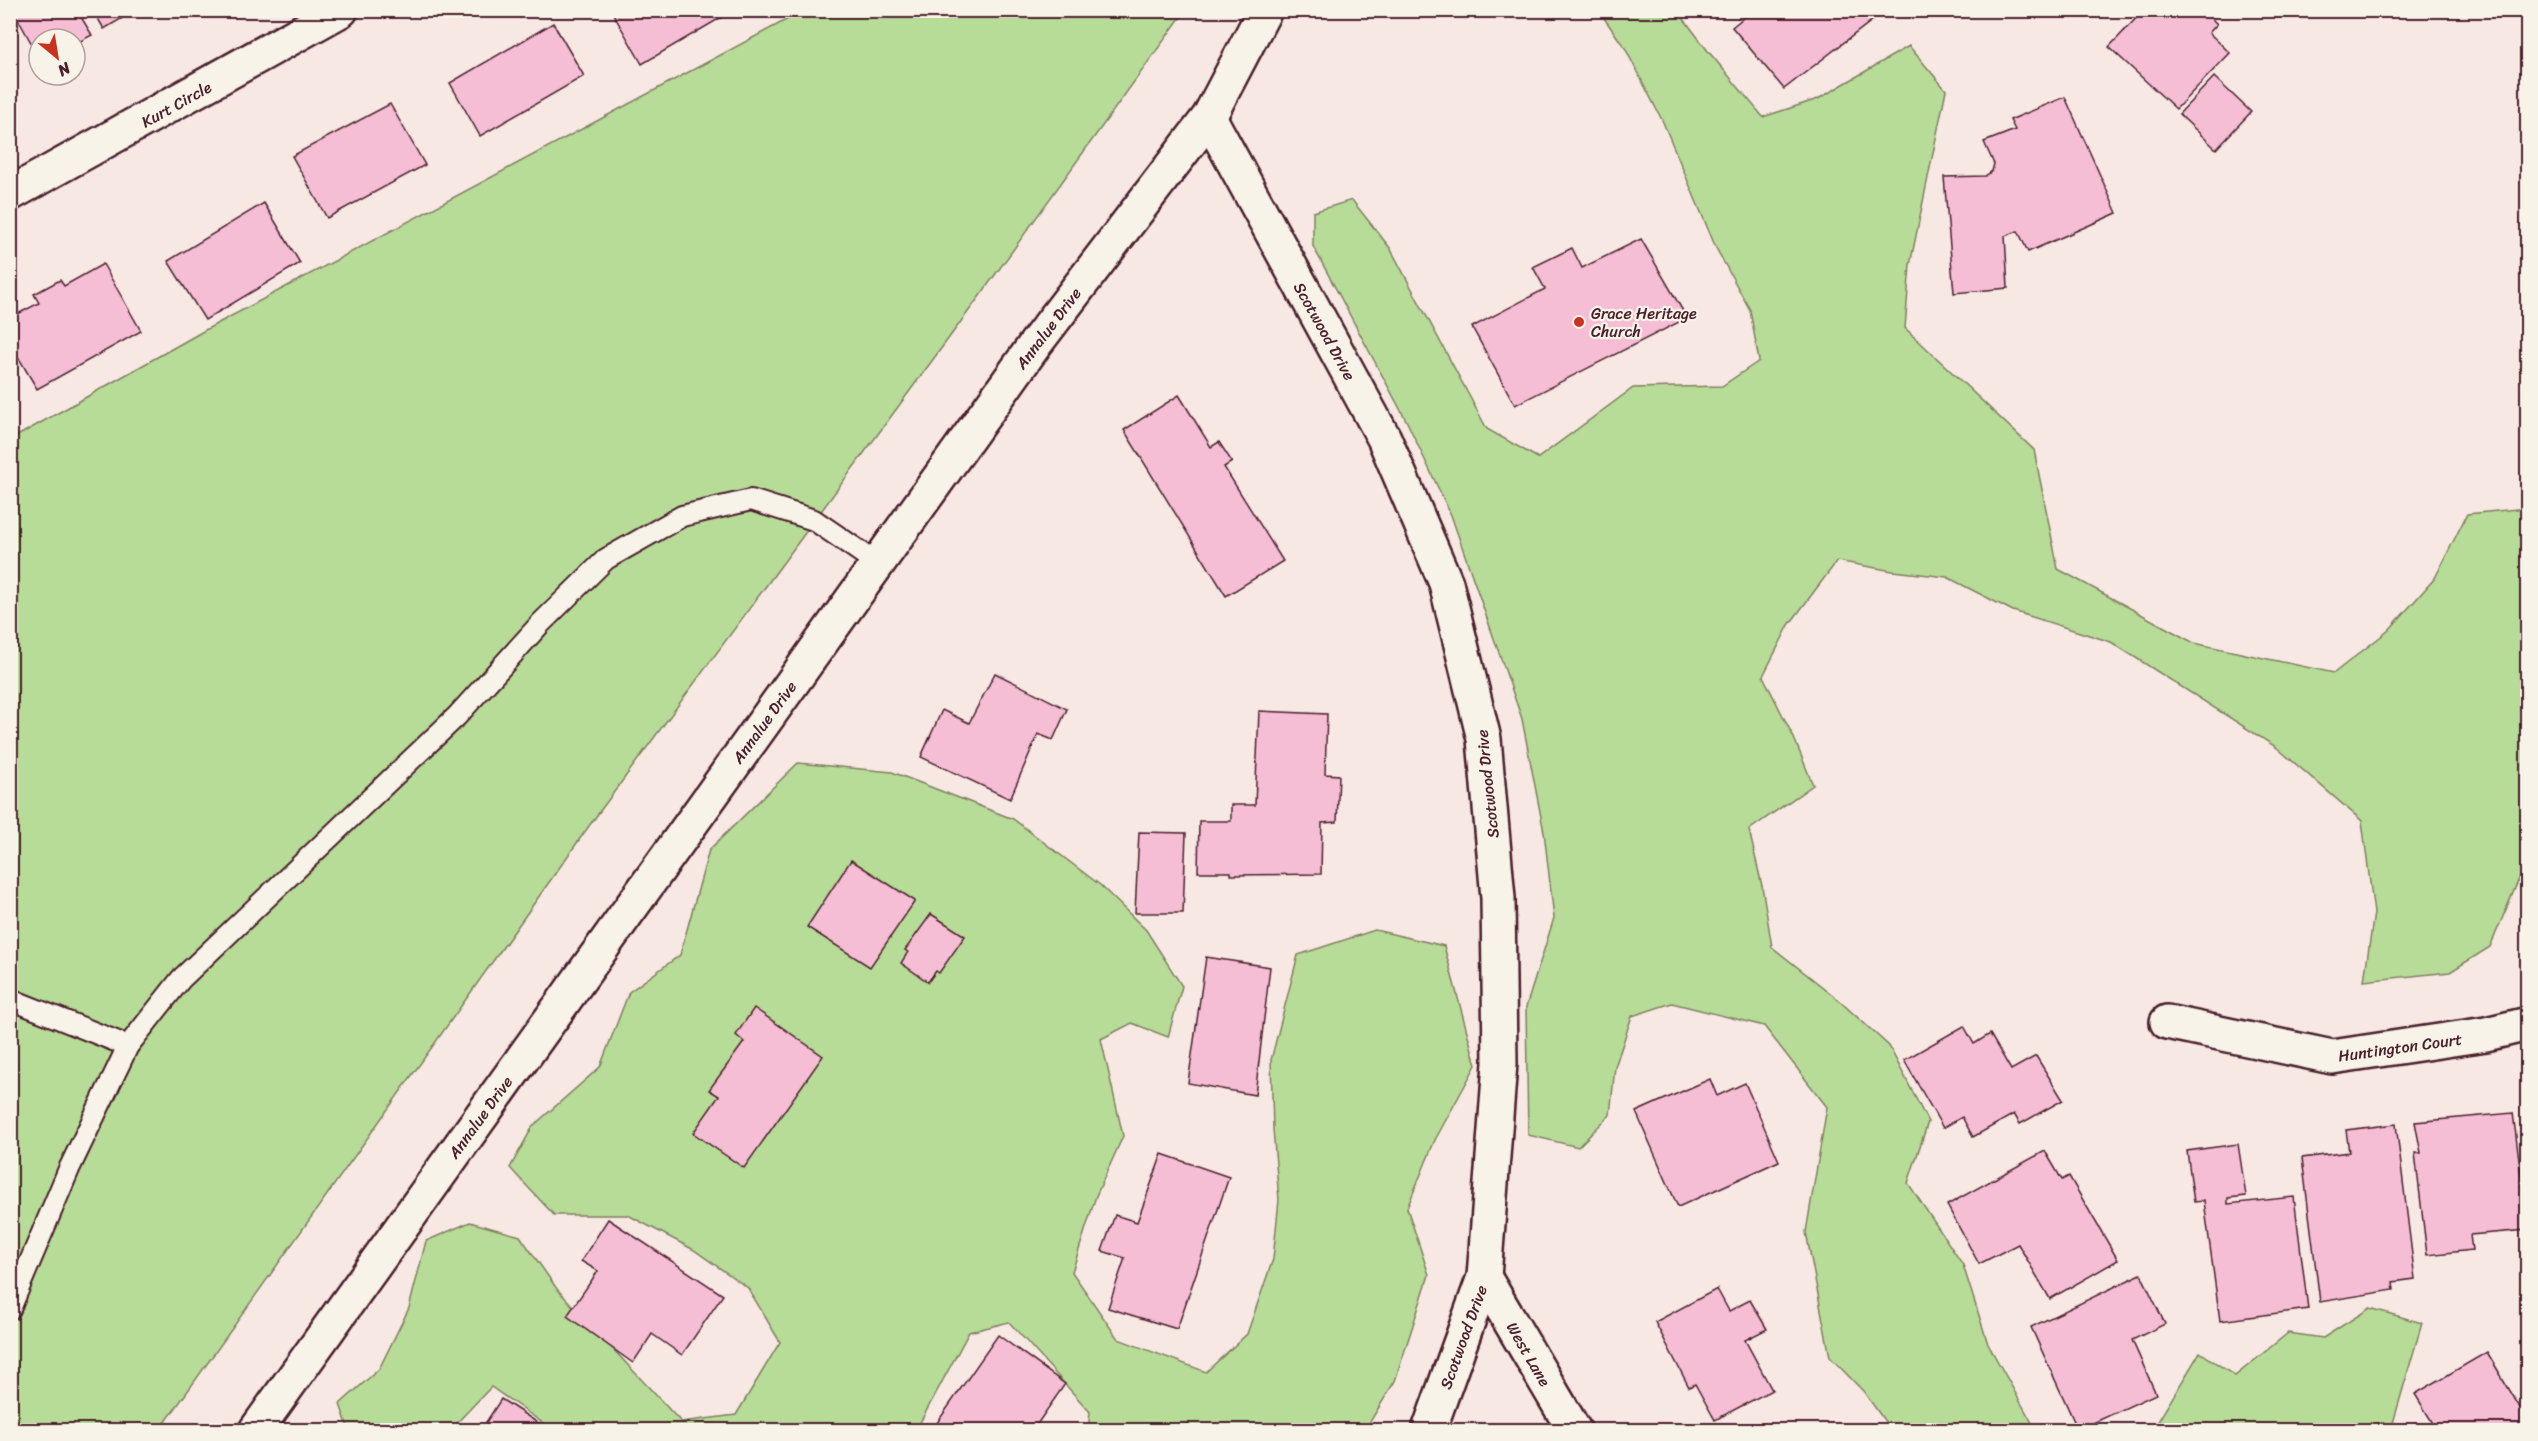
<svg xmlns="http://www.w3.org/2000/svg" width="2538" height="1441" viewBox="0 0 2538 1441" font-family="Sriracha,sans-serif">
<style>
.green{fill:#b7dc97;stroke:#807e61;stroke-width:1.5}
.building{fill:#f5bed5;stroke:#4a1f2b;stroke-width:1.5}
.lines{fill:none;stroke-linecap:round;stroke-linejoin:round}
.lane-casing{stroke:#4a1f2b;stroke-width:24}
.street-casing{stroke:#4a1f2b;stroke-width:38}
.lane{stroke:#f7f3e8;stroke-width:20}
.street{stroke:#f7f3e8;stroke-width:33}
.poi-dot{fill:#c8321e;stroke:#f7f3e8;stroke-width:2}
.labels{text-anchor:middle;stroke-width:4.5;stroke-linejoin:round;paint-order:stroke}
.street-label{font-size:16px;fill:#4a1f2b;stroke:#f7f3e8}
.poi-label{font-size:16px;fill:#4a1f2b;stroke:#f7f3e8;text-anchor:start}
</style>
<rect width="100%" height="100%" fill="#f7e8e4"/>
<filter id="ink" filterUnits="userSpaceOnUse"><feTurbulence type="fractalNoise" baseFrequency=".0167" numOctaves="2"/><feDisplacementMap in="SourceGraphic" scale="12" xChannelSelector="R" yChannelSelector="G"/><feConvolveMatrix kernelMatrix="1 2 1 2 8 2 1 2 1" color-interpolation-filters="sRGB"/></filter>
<g filter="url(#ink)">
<!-- green -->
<g class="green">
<polygon points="803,11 1185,11 982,293 589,826 160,1430 11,1430 10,440 207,329"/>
<polygon points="1599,11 1678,11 1708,51 1763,117 1818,99 1909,46 1946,90 1910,265 1905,328 2034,450 2058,569 2194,643 2334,673 2389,630 2435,578 2467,514 2527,508 2527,860 2490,947 2450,972 2364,981 2374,913 2362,821 2276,747 2111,642 2013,611 1947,577 1893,571 1837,561 1789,625 1763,676 1794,738 1813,785 1749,830 1762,886 1772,947 1834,996 1889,1046 1928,1122 1908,1183 1963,1265 1988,1344 2036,1430 1891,1430 1864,1392 1830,1357 1806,1232 1827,1107 1764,1026 1672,1003 1632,1016 1615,1067 1610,1115 1578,1147 1528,1135 1526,1007 1554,918 1544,832 1522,719 1451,515 1407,422 1313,246 1313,212 1352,200 1390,248 1487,429 1538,458 1633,388 1722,386 1759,361 1750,310 1716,248 1663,122 1625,48"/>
<polygon points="798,763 892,772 1013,819 1100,885 1146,930 1182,986 1168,1037 1132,1023 1101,1039 1123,1136 1096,1196 1072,1272 1118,1339 1206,1372 1247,1334 1273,1259 1279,1200 1273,1129 1271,1060 1298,955 1375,930 1444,946 1476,1065 1435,1140 1407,1208 1429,1275 1395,1381 1365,1430 1088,1430 1090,1412 1009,1322 969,1332 916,1430 553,1430 491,1387 450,1430 349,1430 340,1404 379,1369 409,1308 426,1241 470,1222 520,1236 557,1289 681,1422 736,1415 780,1342 748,1288 694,1250 628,1215 554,1215 510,1168 533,1126 600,1067 629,992 680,955 709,850"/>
<polygon points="2370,1308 2422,1323 2391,1430 2144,1430 2156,1425 2200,1352 2235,1376 2288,1333 2323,1338"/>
</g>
<!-- building -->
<g class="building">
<polygon points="13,10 93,10 81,17 92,35 75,44 75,39 39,39 39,57"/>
<polygon points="93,10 136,10 104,29"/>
<polygon points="611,10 734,10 642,64"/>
<polygon points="1753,10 1867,10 1874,19 1784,89 1732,27"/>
<polygon points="2144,10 2203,10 2217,24 2209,33 2230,53 2176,109 2109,47"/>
<polygon points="553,23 584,76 480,136 450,83"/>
<polygon points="2214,77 2251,112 2216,149 2179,114"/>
<polygon points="2065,97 2117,213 2028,252 2018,231 2005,236 2008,288 1954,293 1944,177 1985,176 1992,171 1994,164 1984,142 2015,130 2010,120"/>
<polygon points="390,104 425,165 327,218 292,156"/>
<polygon points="264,203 300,263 205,320 168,261"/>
<polygon points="1641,239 1687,318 1515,405 1472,327 1545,289 1533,267 1572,248 1582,268"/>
<polygon points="103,264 141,331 37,389 10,343 10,318 39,303 34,294 60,280 64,286"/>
<polygon points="1179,395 1211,447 1219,442 1232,462 1224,467 1283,561 1226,596 1124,430"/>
<polygon points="995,673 1067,709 1053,740 1038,734 1010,799 921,757 942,710 969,723"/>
<polygon points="1259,711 1327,714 1325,774 1339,775 1337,822 1322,823 1321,874 1231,875 1231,872 1198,872 1199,821 1231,821 1231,805 1255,805"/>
<polygon points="1139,832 1186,833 1183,913 1135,913"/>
<polygon points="851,860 915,901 870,967 807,927"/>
<polygon points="931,914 965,936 939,973 936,971 928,982 901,963 908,952 905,950"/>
<polygon points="1206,957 1270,967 1255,1095 1188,1083"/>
<polygon points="754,1008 823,1056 744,1168 693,1133 719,1096 709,1090 744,1042 736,1035"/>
<polygon points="1964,1026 1974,1044 1990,1034 2011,1070 2036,1056 2063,1100 2020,1124 2014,1114 1973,1137 1962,1117 1943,1128 1904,1060"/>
<polygon points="1710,1079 1717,1096 1745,1083 1779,1161 1678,1207 1636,1112"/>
<polygon points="2513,1113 2528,1230 2470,1235 2472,1250 2427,1255 2415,1153 2421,1153 2415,1122"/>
<polygon points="2396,1124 2415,1279 2393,1282 2394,1290 2320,1302 2302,1158 2349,1152 2346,1130"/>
<polygon points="2238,1144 2246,1196 2228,1198 2228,1204 2294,1197 2308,1309 2220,1321 2204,1201 2194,1202 2187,1151"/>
<polygon points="2045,1151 2062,1180 2069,1176 2118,1260 2050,1299 2018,1244 1979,1264 1947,1205"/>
<polygon points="1162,1154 1229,1177 1177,1329 1108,1308 1125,1258 1102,1251 1115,1215 1137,1222"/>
<polygon points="608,1219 723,1295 682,1355 652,1334 633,1363 567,1316 598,1271 581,1261"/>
<polygon points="2141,1274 2165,1324 2132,1340 2156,1394 2078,1430 2031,1327"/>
<polygon points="1717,1289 1729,1311 1750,1300 1767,1329 1745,1340 1772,1390 1715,1420 1695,1384 1689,1387 1655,1322"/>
<polygon points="998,1335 1065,1384 1033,1430 932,1430"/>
<polygon points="2487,1352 2528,1421 2528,1430 2437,1430 2415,1394"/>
<polygon points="501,1399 549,1430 481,1430"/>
</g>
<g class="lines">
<!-- lane casing -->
<g class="lane-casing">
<g id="lane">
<polyline points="10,999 128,1046"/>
<polyline points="10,1309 69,1169 128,1046 181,979 457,716 541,623 606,559 682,516 751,500 814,520 878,564"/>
</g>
</g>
<!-- street casing -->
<g class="street-casing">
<g id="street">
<polyline points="1209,117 1384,438 1446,583 1484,739 1498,898 1500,1063 1484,1277 1429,1430"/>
<polyline points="10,194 341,10"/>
<polyline points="2167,1022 2332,1057 2486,1034 2528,1024"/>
<polyline points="1484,1277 1574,1430"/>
<polyline points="256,1430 1036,343 1209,117 1265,10"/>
</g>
</g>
<!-- lane -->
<use href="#lane" class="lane"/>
<!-- street -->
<use href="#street" class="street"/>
</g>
</g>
<!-- markers -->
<circle class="poi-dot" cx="1579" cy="322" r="6"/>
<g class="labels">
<!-- street labels -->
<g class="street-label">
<text transform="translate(176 104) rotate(-29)" y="6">Kurt Circle</text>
<text transform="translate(1048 328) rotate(-53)" y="6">Annalue Drive</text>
<text transform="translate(1325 331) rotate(61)" y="6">Scotwood Drive</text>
<text transform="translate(764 722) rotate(-54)" y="6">Annalue Drive</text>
<text transform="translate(1487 784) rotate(-96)" y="6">Scotwood Drive</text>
<text transform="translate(2400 1047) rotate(-8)" y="6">Huntington Court</text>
<text transform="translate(480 1117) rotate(-54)" y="6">Annalue Drive</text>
<text transform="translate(1463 1337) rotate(-70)" y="6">Scotwood Drive</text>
<text transform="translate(1529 1354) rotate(60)" y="6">West Lane</text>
</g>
<!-- poi labels -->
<g class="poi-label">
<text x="1591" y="319">Grace Heritage<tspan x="1591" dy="18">Church</tspan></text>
</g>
</g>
<!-- margin -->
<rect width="2538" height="1441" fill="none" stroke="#f7f3e8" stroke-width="36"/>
<rect x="18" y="18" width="2502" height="1405" fill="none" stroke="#4a1f2b" stroke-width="2" filter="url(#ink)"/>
<!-- north arrow -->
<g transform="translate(57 57) rotate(150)"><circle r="28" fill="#f7f3e8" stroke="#b29e9c" stroke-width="1.5"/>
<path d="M0-4.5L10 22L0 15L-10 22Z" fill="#c8321e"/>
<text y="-9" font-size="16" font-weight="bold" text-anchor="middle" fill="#4a1f2b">N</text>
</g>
</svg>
